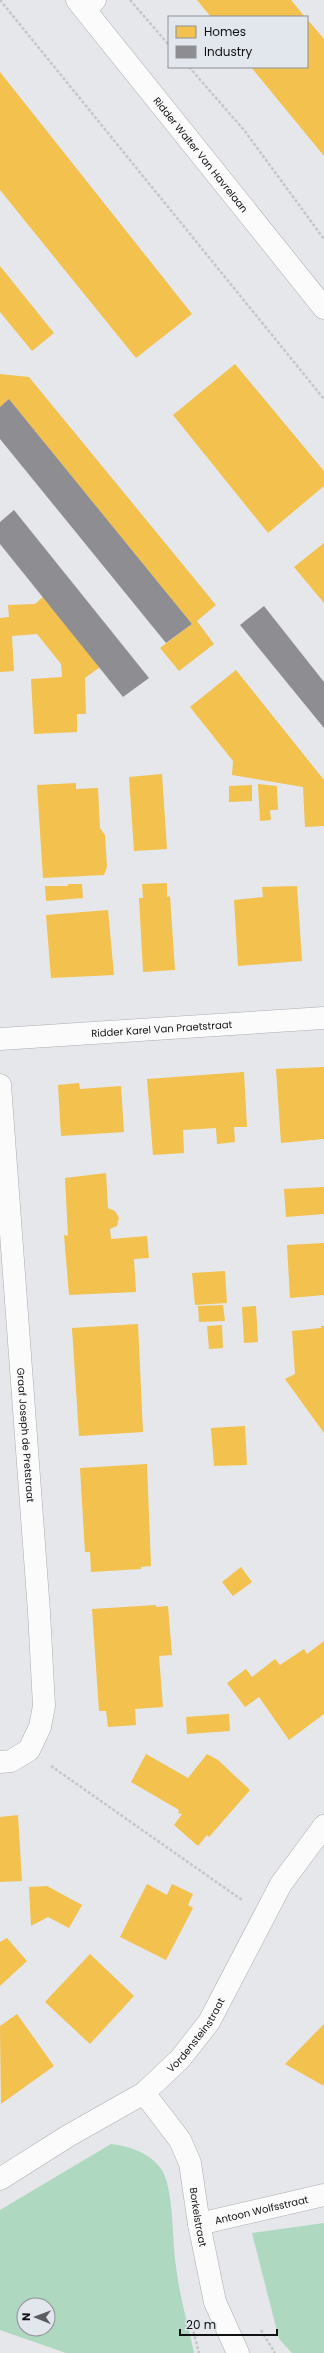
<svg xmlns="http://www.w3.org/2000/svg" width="324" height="2353" viewBox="0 0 324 2353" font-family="Poppins,sans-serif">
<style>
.green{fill:#afd8c0;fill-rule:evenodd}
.homes{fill:#f2c14e}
.industry{fill:#8d8d92}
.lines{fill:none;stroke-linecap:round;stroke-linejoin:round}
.lane-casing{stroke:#abadaf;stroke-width:21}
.street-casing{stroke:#abadaf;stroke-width:23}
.secondary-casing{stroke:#abadaf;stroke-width:23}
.path{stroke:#c5c6c7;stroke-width:2.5;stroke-dasharray:3 2;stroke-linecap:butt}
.lane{stroke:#fbfbfc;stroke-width:20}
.street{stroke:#fbfbfc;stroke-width:22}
.secondary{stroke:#fbfbfc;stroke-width:22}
.labels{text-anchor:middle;stroke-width:4;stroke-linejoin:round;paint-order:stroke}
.street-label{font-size:10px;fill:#101214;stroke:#e2e6ed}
</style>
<rect width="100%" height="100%" fill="#e5e7ea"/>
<!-- green -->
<g class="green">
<path d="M111 2144C130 2146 153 2154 163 2172 174 2194 172 2240 176 2266 179 2295 188 2324 194 2353H66L0 2330V2210ZM24 2305H48V2329H24Z"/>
<polygon points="324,2223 324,2353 292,2353 279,2339 252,2233"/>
</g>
<!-- homes -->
<g class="homes">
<polygon points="197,0 291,0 305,17 211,17"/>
<polygon points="307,19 324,39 324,156 251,67 307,67"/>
<polygon points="0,72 192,314 136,358 0,190"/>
<polygon points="0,266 54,333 32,351 0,312"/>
<polygon points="235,364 324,471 324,486 268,533 173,415"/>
<polygon points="0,374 29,377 216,605 197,621 214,644 179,671 160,648 192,624 9,399 0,407"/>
<polygon points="324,543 324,603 294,567"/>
<polygon points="43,597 100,667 85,678 86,714 77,714 77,732 34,734 31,679 62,677 61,664 37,634 12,636 14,671 0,672 0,618 9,617 8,605 35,604"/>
<polygon points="236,670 324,780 324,826 305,827 303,787 232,775 233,761 190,707"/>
<polygon points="162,774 167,849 134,851 129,777"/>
<polygon points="76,783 76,789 98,788 100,828 105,835 107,867 104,875 43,878 37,785"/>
<polygon points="258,784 277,786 278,810 270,810 271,820 260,821"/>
<polygon points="252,785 252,801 229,802 229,786"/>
<polygon points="167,883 167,897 170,896 175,970 143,972 139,898 143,898 142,884"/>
<polygon points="68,884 82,884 83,898 46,901 45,886 68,886"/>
<polygon points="297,886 302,961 238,966 234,900 263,897 262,887"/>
<polygon points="108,910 114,975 51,978 46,915"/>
<polygon points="324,1067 324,1139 281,1143 276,1069"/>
<polygon points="244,1072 247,1127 234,1127 235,1142 217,1144 216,1128 183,1130 184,1153 153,1155 147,1079"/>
<polygon points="79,1083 80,1089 121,1086 124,1132 61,1136 58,1085"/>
<polygon points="106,1173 108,1208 115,1211 119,1218 117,1226 110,1229 111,1239 147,1236 149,1258 134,1259 136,1292 69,1295 64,1235 68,1236 65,1178"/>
<polygon points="324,1187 324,1214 286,1217 284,1189"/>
<polygon points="324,1243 324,1295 290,1298 287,1245"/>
<polygon points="225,1271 227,1303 195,1305 192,1273"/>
<polygon points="223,1305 225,1321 199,1322 198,1306"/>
<polygon points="256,1306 258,1342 244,1343 242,1307"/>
<polygon points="138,1324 143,1432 79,1436 72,1328"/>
<polygon points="222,1325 223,1348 209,1349 207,1326"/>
<polygon points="321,1326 324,1326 324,1433 285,1379 295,1374 292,1331 321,1328"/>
<polygon points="245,1426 247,1465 214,1466 211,1428"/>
<polygon points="147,1464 151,1566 141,1567 141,1569 91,1572 90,1552 85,1552 80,1468"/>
<polygon points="241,1567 252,1582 233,1596 222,1582"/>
<polygon points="156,1605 156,1607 168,1606 172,1655 159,1656 163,1707 135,1709 136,1725 108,1727 106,1711 99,1711 92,1609"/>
<polygon points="324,1641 324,1714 289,1740 259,1697 245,1707 227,1683 246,1669 252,1677 275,1659 280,1665 304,1649 307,1654"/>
<polygon points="229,1714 230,1731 187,1734 186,1717"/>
<polygon points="146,1754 188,1778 207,1754 218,1760 250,1790 209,1837 207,1835 198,1846 174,1825 182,1814 178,1813 179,1810 131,1782"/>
<polygon points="18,1815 22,1881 0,1882 0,1817"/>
<polygon points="147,1884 167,1895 172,1884 193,1894 188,1905 193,1908 166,1960 120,1937"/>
<polygon points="47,1886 82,1905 69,1928 48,1917 31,1926 29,1887"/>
<polygon points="7,1938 27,1961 0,1986 0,1942"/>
<polygon points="90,1954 134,1996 90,2044 45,2002"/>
<polygon points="17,2014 54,2066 1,2104 0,2026"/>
<polygon points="324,2024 324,2086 285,2064"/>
</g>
<!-- industry -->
<g class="industry">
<polygon points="9,399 192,624 166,643 0,439 0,407"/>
<polygon points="14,510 149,678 123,697 0,544 0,522"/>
<polygon points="264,606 324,682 324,728 240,625"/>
</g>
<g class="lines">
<!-- lane casing -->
<g class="lane-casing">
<polyline id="lane" points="86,11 96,0"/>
</g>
<!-- street casing -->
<g class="street-casing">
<g id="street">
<path id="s1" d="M0 1039 324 1018"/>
<path id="s2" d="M0 1085 39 1612 44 1706 40 1727 29 1750 11 1761 0 1762"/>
<path id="s3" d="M199 2224 324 2195"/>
</g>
</g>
<!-- secondary casing -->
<g class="secondary-casing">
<g id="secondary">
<path id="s4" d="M77 0 324 308"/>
<path id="s5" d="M144 2093 180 2140 190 2163 199 2224 215 2302 238 2353"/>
<path id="s6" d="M0 2179 68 2136 144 2093 180 2059 209 2022 281 1884 324 1826"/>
</g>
</g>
<!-- path -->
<g class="path">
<polyline points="0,0 324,399"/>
<polyline points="130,0 169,45"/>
<polyline points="189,67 244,130 324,239"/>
<polyline points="51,1766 242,1900"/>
<polyline points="191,2322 199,2353"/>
<polyline points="261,2330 275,2353"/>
</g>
<!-- lane -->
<use href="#lane" class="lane"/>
<!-- street -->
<use href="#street" class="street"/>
<!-- secondary -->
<use href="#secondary" class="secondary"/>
</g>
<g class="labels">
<!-- street labels -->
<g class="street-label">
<text dy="4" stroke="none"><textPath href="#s4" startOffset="198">Ridder Walter Van Havrelaan</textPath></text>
<text dy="4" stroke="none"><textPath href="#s1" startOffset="162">Ridder Karel Van Praetstraat</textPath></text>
<text dy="4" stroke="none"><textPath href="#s2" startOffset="351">Graaf Joseph de Pretstraat</textPath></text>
<text dy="4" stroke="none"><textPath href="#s6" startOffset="246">Vordensteinstraat</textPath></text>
<text dy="4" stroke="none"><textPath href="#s3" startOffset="64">Antoon Wolfsstraat</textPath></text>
<text dy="4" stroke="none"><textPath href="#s5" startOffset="139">Borkelstraat</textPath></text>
</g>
</g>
<!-- legend -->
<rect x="168" y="16" width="140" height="52" fill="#e2e6ed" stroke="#8e9196"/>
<rect x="176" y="26" width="20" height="12" fill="#f2c14e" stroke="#8e9196"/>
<text x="204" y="36" font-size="12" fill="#101214">Homes</text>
<rect x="176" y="46" width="20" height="12" fill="#8d8d92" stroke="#8e9196"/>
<text x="204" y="56" font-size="12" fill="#101214">Industry</text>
<!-- north arrow -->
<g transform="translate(36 2317) rotate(271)"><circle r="19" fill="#e2e6ed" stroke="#8e9196"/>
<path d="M0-3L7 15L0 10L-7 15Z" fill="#5b5d5f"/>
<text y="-6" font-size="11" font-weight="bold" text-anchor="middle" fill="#101214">N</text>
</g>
<!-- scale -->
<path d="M180 2329v6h97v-6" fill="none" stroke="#101214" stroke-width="2"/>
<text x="186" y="2329" font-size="12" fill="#101214" stroke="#e2e6ed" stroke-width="3" paint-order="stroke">20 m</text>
</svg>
